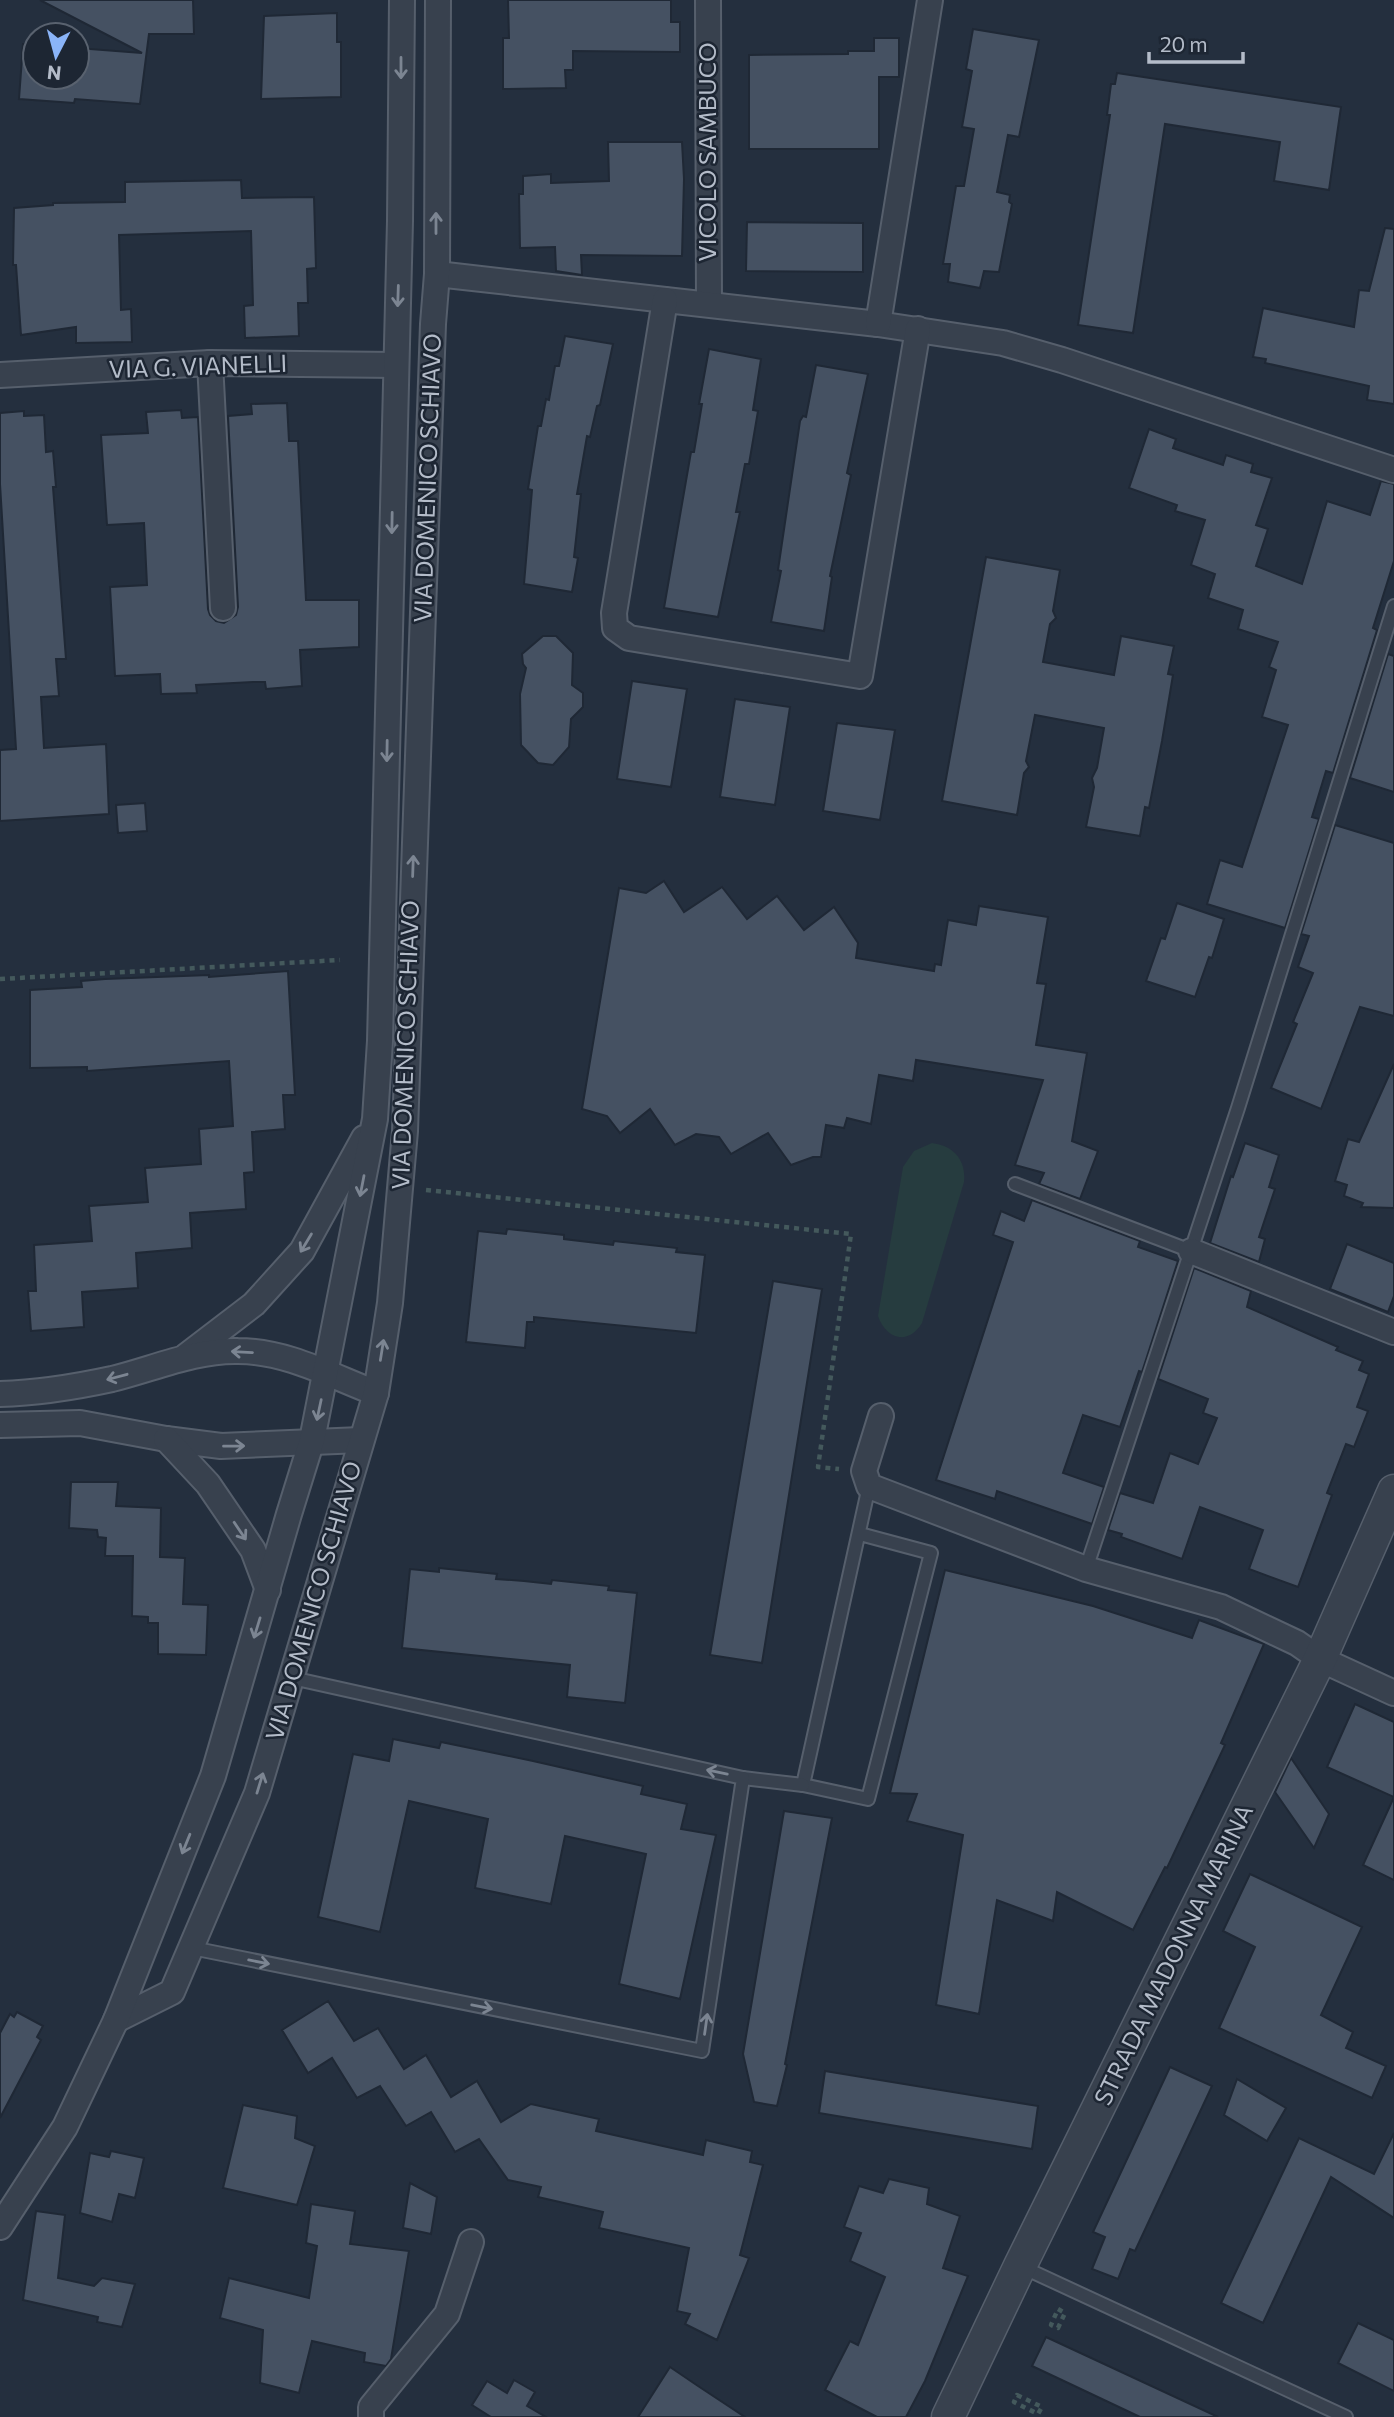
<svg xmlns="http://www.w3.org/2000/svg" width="1394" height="2417" viewBox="0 0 1394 2417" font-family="Commissioner,sans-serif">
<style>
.green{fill:#263c3f}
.building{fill:#455162;stroke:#1f2835;stroke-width:2}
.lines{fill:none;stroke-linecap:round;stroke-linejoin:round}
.service-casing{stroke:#565f6c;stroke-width:16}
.minor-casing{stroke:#565f6c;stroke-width:28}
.tertiary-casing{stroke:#565f6c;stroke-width:35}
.path{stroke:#44595c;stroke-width:4.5;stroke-dasharray:5 5;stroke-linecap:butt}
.service{stroke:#38414e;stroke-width:12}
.minor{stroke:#38414e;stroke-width:24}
.tertiary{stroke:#38414e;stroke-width:32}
.oneway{stroke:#7c8592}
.labels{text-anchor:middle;stroke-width:5;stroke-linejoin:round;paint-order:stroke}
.street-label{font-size:24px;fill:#b4bcc9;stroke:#1d2633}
</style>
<rect width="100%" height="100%" fill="#242f3e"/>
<!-- green -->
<path class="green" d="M932 1143C954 1146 966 1160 964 1182L922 1323C908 1346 886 1339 878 1316L903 1167 914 1151Z"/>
<!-- building -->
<g class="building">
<polygon points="40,0 193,0 194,34 149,34 140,104 75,99 74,103 19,99 23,44 35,45 35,77 77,77 77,48 142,53"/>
<polygon points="508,0 671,0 671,22 680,22 680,52 573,51 573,70 565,70 566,88 503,89 503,38 509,38"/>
<polygon points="337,13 337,42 341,42 341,97 261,99 264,16"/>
<polygon points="973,29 1039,40 1019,137 1008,135 997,192 1010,195 1009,202 1012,204 999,272 984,271 980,288 948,282 950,264 943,264 956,186 964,186 974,129 962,127 972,71 966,69"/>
<polygon points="874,38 899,38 899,77 879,77 879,149 749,149 749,55 848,54 848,51 874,51"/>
<polygon points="1117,73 1341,107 1329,190 1274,181 1280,142 1165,124 1133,333 1078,325 1110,115 1107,115 1111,84 1115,84"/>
<polygon points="608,142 682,142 684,179 682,256 581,255 582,275 556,271 555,247 520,248 519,194 523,194 523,176 551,174 551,183 609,181"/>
<polygon points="241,180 242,198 314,197 316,268 307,269 308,303 298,303 299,336 245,338 244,306 253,305 251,231 119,235 121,310 131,309 132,342 76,343 76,327 21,335 16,265 13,265 14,208 53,205 53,203 125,202 125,182"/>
<polygon points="747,222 863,223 863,272 746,271"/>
<polygon points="1385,228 1394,229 1394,404 1367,400 1369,386 1265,363 1266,359 1253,357 1263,308 1354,327 1359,290 1369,291"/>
<polygon points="565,336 613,344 600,405 597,406 590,437 587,436 577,494 581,494 574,557 578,558 572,592 524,584 532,490 528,489 538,426 541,426 546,399 549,400 555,366 559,366"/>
<polygon points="709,349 761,359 753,410 758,411 749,464 745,464 736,512 740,512 718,617 664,608 691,452 694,452 702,404 699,404"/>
<polygon points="816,365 868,374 847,473 851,475 830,576 832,577 824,631 771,622 781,571 778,570 800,421 803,416 806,417"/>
<polygon points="287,403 289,441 298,441 306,600 359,600 359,647 300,650 302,686 266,689 265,682 253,682 196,685 197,693 161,694 160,674 115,676 110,587 147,585 144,523 107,525 101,435 148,433 146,412 181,410 182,418 198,417 208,609 210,615 216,621 224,623 236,615 238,607 228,416 252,414 251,404"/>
<polygon points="24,411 24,416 44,415 46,452 53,451 56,487 53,487 66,659 56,659 59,696 41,697 44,748 106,744 109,814 0,821 0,750 16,749 0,484 0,413"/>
<polygon points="1149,429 1176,439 1173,448 1223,465 1226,455 1253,464 1251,472 1272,478 1256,525 1268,529 1256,566 1302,584 1327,501 1370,515 1381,481 1394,484 1394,561 1373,628 1377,630 1333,773 1326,771 1312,817 1319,819 1285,928 1207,904 1220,860 1242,867 1288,725 1262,717 1276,670 1269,667 1278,642 1238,629 1243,610 1208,598 1215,574 1191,565 1205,520 1175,511 1177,505 1129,488"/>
<polygon points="986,557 1060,570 1053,611 1056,618 1050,624 1043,662 1114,675 1121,636 1174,646 1168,674 1173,675 1162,741 1149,808 1145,807 1140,836 1086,827 1094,787 1092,778 1097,768 1104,728 1035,715 1026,761 1029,767 1024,773 1017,815 942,801"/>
<polygon points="543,636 556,636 573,653 572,685 583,693 583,707 571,719 569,747 553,765 538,763 521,745 520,694 526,668 523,664 522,654"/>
<polygon points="1388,654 1394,656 1394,792 1350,778"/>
<polygon points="632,681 687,689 671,787 617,779"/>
<polygon points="735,699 790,707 775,805 720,797"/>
<polygon points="837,723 895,730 880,820 823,811"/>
<polygon points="145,803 147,831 118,833 116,805"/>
<polygon points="1335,825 1394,843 1394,1016 1360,1007 1321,1109 1271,1088 1297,1024 1293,1022 1313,973 1298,967 1309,936 1301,934"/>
<polygon points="664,881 684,912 722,887 747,919 777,896 804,930 834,907 858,943 856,958 934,971 935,964 941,965 948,920 976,925 979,906 1048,917 1037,983 1046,984 1036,1045 1087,1053 1072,1141 1098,1151 1080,1199 1039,1184 1044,1173 1015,1165 1043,1080 916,1060 913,1081 879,1075 871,1124 847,1118 844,1128 826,1125 821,1157 813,1157 791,1165 768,1133 731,1154 719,1137 696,1134 675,1145 650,1109 620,1133 607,1116 582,1109 619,888 646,893"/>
<polygon points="1177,903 1224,919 1212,958 1209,957 1195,997 1146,981 1161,938 1165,939"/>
<polygon points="288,971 295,1095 283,1095 285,1129 252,1132 254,1172 244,1173 246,1209 190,1213 192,1248 136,1253 138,1288 82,1292 84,1327 31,1331 28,1291 36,1291 34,1245 92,1241 89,1206 148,1202 145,1168 201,1164 199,1129 233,1126 229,1061 87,1071 87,1067 30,1068 30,990 82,987 81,981 105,979 209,975 209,977"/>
<polygon points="1394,1064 1394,1208 1361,1207 1363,1203 1344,1196 1347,1185 1335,1181 1348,1139 1359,1142"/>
<polygon points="1245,1143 1279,1155 1269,1187 1275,1189 1259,1237 1265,1239 1259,1262 1210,1243 1231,1176 1233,1177"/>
<polygon points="1032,1200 1140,1241 1138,1247 1178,1261 1142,1372 1139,1371 1120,1427 1083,1415 1063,1473 1104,1487 1092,1524 997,1491 995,1499 936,1480 1013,1242 993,1235 1001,1211 1024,1221"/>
<polygon points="507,1229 564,1235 564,1239 613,1245 614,1241 677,1248 676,1252 705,1255 696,1333 534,1317 534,1322 527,1322 525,1348 466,1342 478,1231 506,1234"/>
<polygon points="1347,1244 1394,1263 1394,1296 1388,1312 1330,1289"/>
<polygon points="1194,1268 1251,1291 1247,1307 1338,1347 1336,1350 1363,1361 1359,1370 1369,1374 1357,1407 1368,1411 1354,1447 1346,1444 1327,1493 1332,1495 1298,1587 1249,1569 1263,1530 1200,1507 1182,1559 1121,1537 1122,1534 1108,1530 1120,1493 1153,1503 1170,1453 1198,1464 1217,1418 1203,1413 1208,1399 1158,1379"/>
<polygon points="773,1281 822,1289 762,1663 710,1655"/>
<polygon points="71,1482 118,1482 116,1506 161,1508 160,1557 185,1558 183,1604 208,1605 206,1655 158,1654 158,1623 148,1623 148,1617 132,1616 133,1556 105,1556 106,1538 98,1537 97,1530 69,1528"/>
<polygon points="439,1568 497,1574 496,1579 524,1581 551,1584 552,1580 609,1586 608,1590 637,1593 625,1703 567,1697 570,1665 402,1648 410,1569 439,1572"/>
<polygon points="945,1570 1093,1606 1192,1638 1199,1620 1264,1644 1221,1743 1225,1745 1167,1868 1165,1867 1133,1930 1057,1892 1053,1921 997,1900 979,2014 936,2005 963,1835 907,1821 917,1794 890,1793"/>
<polygon points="1355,1704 1394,1722 1394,1797 1327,1767"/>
<polygon points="393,1739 439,1748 441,1742 533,1761 643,1786 641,1794 687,1804 681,1829 716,1835 680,1999 619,1984 646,1854 565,1836 551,1904 475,1888 488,1819 409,1801 380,1932 318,1917 353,1754 389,1761"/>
<polygon points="1291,1758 1329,1814 1314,1848 1275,1792"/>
<polygon points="1394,1797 1394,1880 1363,1865"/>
<polygon points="784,1811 832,1818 785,2064 787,2065 777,2106 754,2102 743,2054"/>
<polygon points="1250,1874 1362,1927 1321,2015 1353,2032 1346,2048 1386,2066 1372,2098 1219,2028 1255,1947 1223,1931"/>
<polygon points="328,2001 354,2041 378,2028 404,2069 426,2055 451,2097 477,2081 501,2122 531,2104 599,2119 596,2131 703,2155 706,2140 752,2151 750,2162 763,2165 740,2255 749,2258 717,2340 685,2324 690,2314 677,2311 689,2248 599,2228 603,2212 538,2197 541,2187 508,2180 479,2139 455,2152 431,2112 406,2126 380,2086 357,2098 332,2058 308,2073 282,2030"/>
<polygon points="17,2012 43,2026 37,2037 41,2040 0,2118 0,2033 10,2014 14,2017"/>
<polygon points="1170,2067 1212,2086 1135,2251 1130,2249 1118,2279 1092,2269 1105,2237 1093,2232"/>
<polygon points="825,2071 1038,2106 1032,2149 819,2113"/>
<polygon points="1237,2079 1286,2108 1267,2141 1224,2115"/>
<polygon points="243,2105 297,2116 295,2138 315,2146 297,2205 223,2188"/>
<polygon points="1394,2133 1394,2218 1331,2177 1263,2323 1221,2303 1299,2138 1374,2174"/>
<polygon points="111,2151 144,2158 135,2198 119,2194 112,2222 80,2213 90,2153 109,2157"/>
<polygon points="889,2179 929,2188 927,2204 960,2216 943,2268 968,2276 925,2381 906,2417 877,2417 825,2390 850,2341 858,2345 885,2277 850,2261 861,2233 844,2227 859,2186 883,2193"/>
<polygon points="410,2183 437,2197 431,2234 403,2228"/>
<polygon points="311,2204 355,2211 350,2244 409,2251 391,2359 386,2366 364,2362 365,2353 312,2341 299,2393 260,2383 263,2330 220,2318 229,2278 309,2298 317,2246 306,2243"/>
<polygon points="36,2211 65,2215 58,2278 94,2286 102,2278 135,2284 122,2327 97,2322 98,2317 23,2300"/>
<polygon points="1358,2323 1394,2340 1394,2391 1338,2363"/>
<polygon points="1046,2337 1218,2417 1140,2417 1066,2382 1032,2366"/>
<polygon points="670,2367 698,2386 745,2417 638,2417"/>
<polygon points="514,2380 535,2392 527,2406 546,2417 491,2417 472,2405 487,2381 507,2393"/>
</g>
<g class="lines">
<!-- service casing -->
<g class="service-casing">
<g id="service">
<polyline points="1015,1184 1191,1251"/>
<polyline points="860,1534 931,1553 868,1799 803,1785 869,1486"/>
<polyline points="1086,1569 1238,1108 1394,606"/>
<polyline points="743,1778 803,1785"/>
<polyline points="192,1948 702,2051 743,1778 292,1678"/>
<polyline points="1020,2266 1346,2417"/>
</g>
</g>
<!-- minor casing -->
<g class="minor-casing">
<g id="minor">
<polyline points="708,0 709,304"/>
<polyline points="437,274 878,324 1003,343 1062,360 1394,470"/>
<polyline points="665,300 614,613 615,628 629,638 860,676 918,329"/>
<polyline points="878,324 930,0"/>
<polyline points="210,363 223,608"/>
<polyline points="0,375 210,363 396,365"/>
<polyline points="1191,1251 1394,1332"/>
<polyline points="186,1356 254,1304 302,1251 364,1138"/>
<path d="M0 1394C37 1393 75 1387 112 1379 153 1369 195 1350 238 1351 287 1351 331 1376 376 1393"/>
<polyline points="881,1416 864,1471 869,1486 1086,1569 1221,1607 1297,1643 1320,1659 1394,1693"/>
<polyline points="0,1425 80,1423 166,1439 221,1446 361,1440"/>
<polyline points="166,1439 208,1484 253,1550 268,1590"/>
<polyline points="116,2020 172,1992 257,1793 376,1393 390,1303 405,1131 433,324 437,274 438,0"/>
<polyline points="0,2227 65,2127 116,2020 213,1776 289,1514 312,1440 375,1119 380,1041 400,221 402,0"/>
<polyline points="371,2417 371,2407 447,2314 471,2242"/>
</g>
</g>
<!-- tertiary casing -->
<g class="tertiary-casing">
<polyline id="tertiary" points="948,2417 1020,2266 1320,1659 1394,1491"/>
</g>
<!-- path -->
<g class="path">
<polyline points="0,979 340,960"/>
<polyline points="426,1190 851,1234 818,1467 839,1469"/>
<polygon points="1058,2309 1065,2313 1058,2328 1051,2325"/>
<polygon points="1017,2395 1042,2407 1038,2414 1014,2402"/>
</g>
<!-- service -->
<use href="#service" class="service"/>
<!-- minor -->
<use href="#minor" class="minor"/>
<!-- tertiary -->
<use href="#tertiary" class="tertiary"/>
</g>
<!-- one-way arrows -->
<defs><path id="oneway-shaft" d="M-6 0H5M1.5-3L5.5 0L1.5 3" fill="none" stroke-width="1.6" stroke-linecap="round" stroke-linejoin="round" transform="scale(1.75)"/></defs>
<g class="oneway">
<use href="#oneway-shaft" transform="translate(401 68) rotate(90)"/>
<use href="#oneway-shaft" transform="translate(436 223) rotate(-90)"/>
<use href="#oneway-shaft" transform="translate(398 296) rotate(92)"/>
<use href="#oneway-shaft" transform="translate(392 523) rotate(91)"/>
<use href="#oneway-shaft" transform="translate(387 751) rotate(91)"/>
<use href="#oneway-shaft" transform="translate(413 866) rotate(-88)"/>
<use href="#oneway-shaft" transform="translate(362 1186) rotate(101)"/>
<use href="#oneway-shaft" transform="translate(306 1243) rotate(121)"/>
<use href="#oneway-shaft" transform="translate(382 1350) rotate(-81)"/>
<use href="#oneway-shaft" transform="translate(242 1352) rotate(-177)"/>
<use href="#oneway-shaft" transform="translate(117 1377) rotate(165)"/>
<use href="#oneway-shaft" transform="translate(319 1410) rotate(102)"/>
<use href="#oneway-shaft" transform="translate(234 1446) rotate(-1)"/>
<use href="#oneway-shaft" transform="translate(240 1531) rotate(56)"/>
<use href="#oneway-shaft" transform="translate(257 1628) rotate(107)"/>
<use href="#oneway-shaft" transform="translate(717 1772) rotate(-168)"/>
<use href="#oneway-shaft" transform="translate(260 1783) rotate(-73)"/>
<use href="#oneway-shaft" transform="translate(186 1844) rotate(112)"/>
<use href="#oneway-shaft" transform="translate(259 1962) rotate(11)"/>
<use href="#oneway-shaft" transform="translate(482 2007) rotate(11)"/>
<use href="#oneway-shaft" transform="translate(706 2024) rotate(-82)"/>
</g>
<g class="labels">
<!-- street labels -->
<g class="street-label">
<text transform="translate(708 152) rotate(-90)" y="8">VICOLO SAMBUCO</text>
<text transform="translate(198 367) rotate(-2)" y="8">VIA G. VIANELLI</text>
<text transform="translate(428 478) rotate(-88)" y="8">VIA DOMENICO SCHIAVO</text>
<text transform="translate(406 1045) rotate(-88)" y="8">VIA DOMENICO SCHIAVO</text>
<text transform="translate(314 1601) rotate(-74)" y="8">VIA DOMENICO SCHIAVO</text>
<text transform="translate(1174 1955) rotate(-64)" y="8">STRADA MADONNA MARINA</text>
</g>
</g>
<!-- north arrow -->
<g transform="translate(56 56) rotate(186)"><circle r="33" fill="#1d2633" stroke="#59626f" stroke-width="2"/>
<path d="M0-5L12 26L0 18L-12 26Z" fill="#8ab4f8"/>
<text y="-10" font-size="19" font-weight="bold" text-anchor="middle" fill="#b4bcc9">N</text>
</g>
<!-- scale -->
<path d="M1149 52v10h94v-10" fill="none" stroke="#b4bcc9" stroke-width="3.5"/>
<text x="1160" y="52" font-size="21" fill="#b4bcc9" stroke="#1d2633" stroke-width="5" paint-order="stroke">20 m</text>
</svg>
